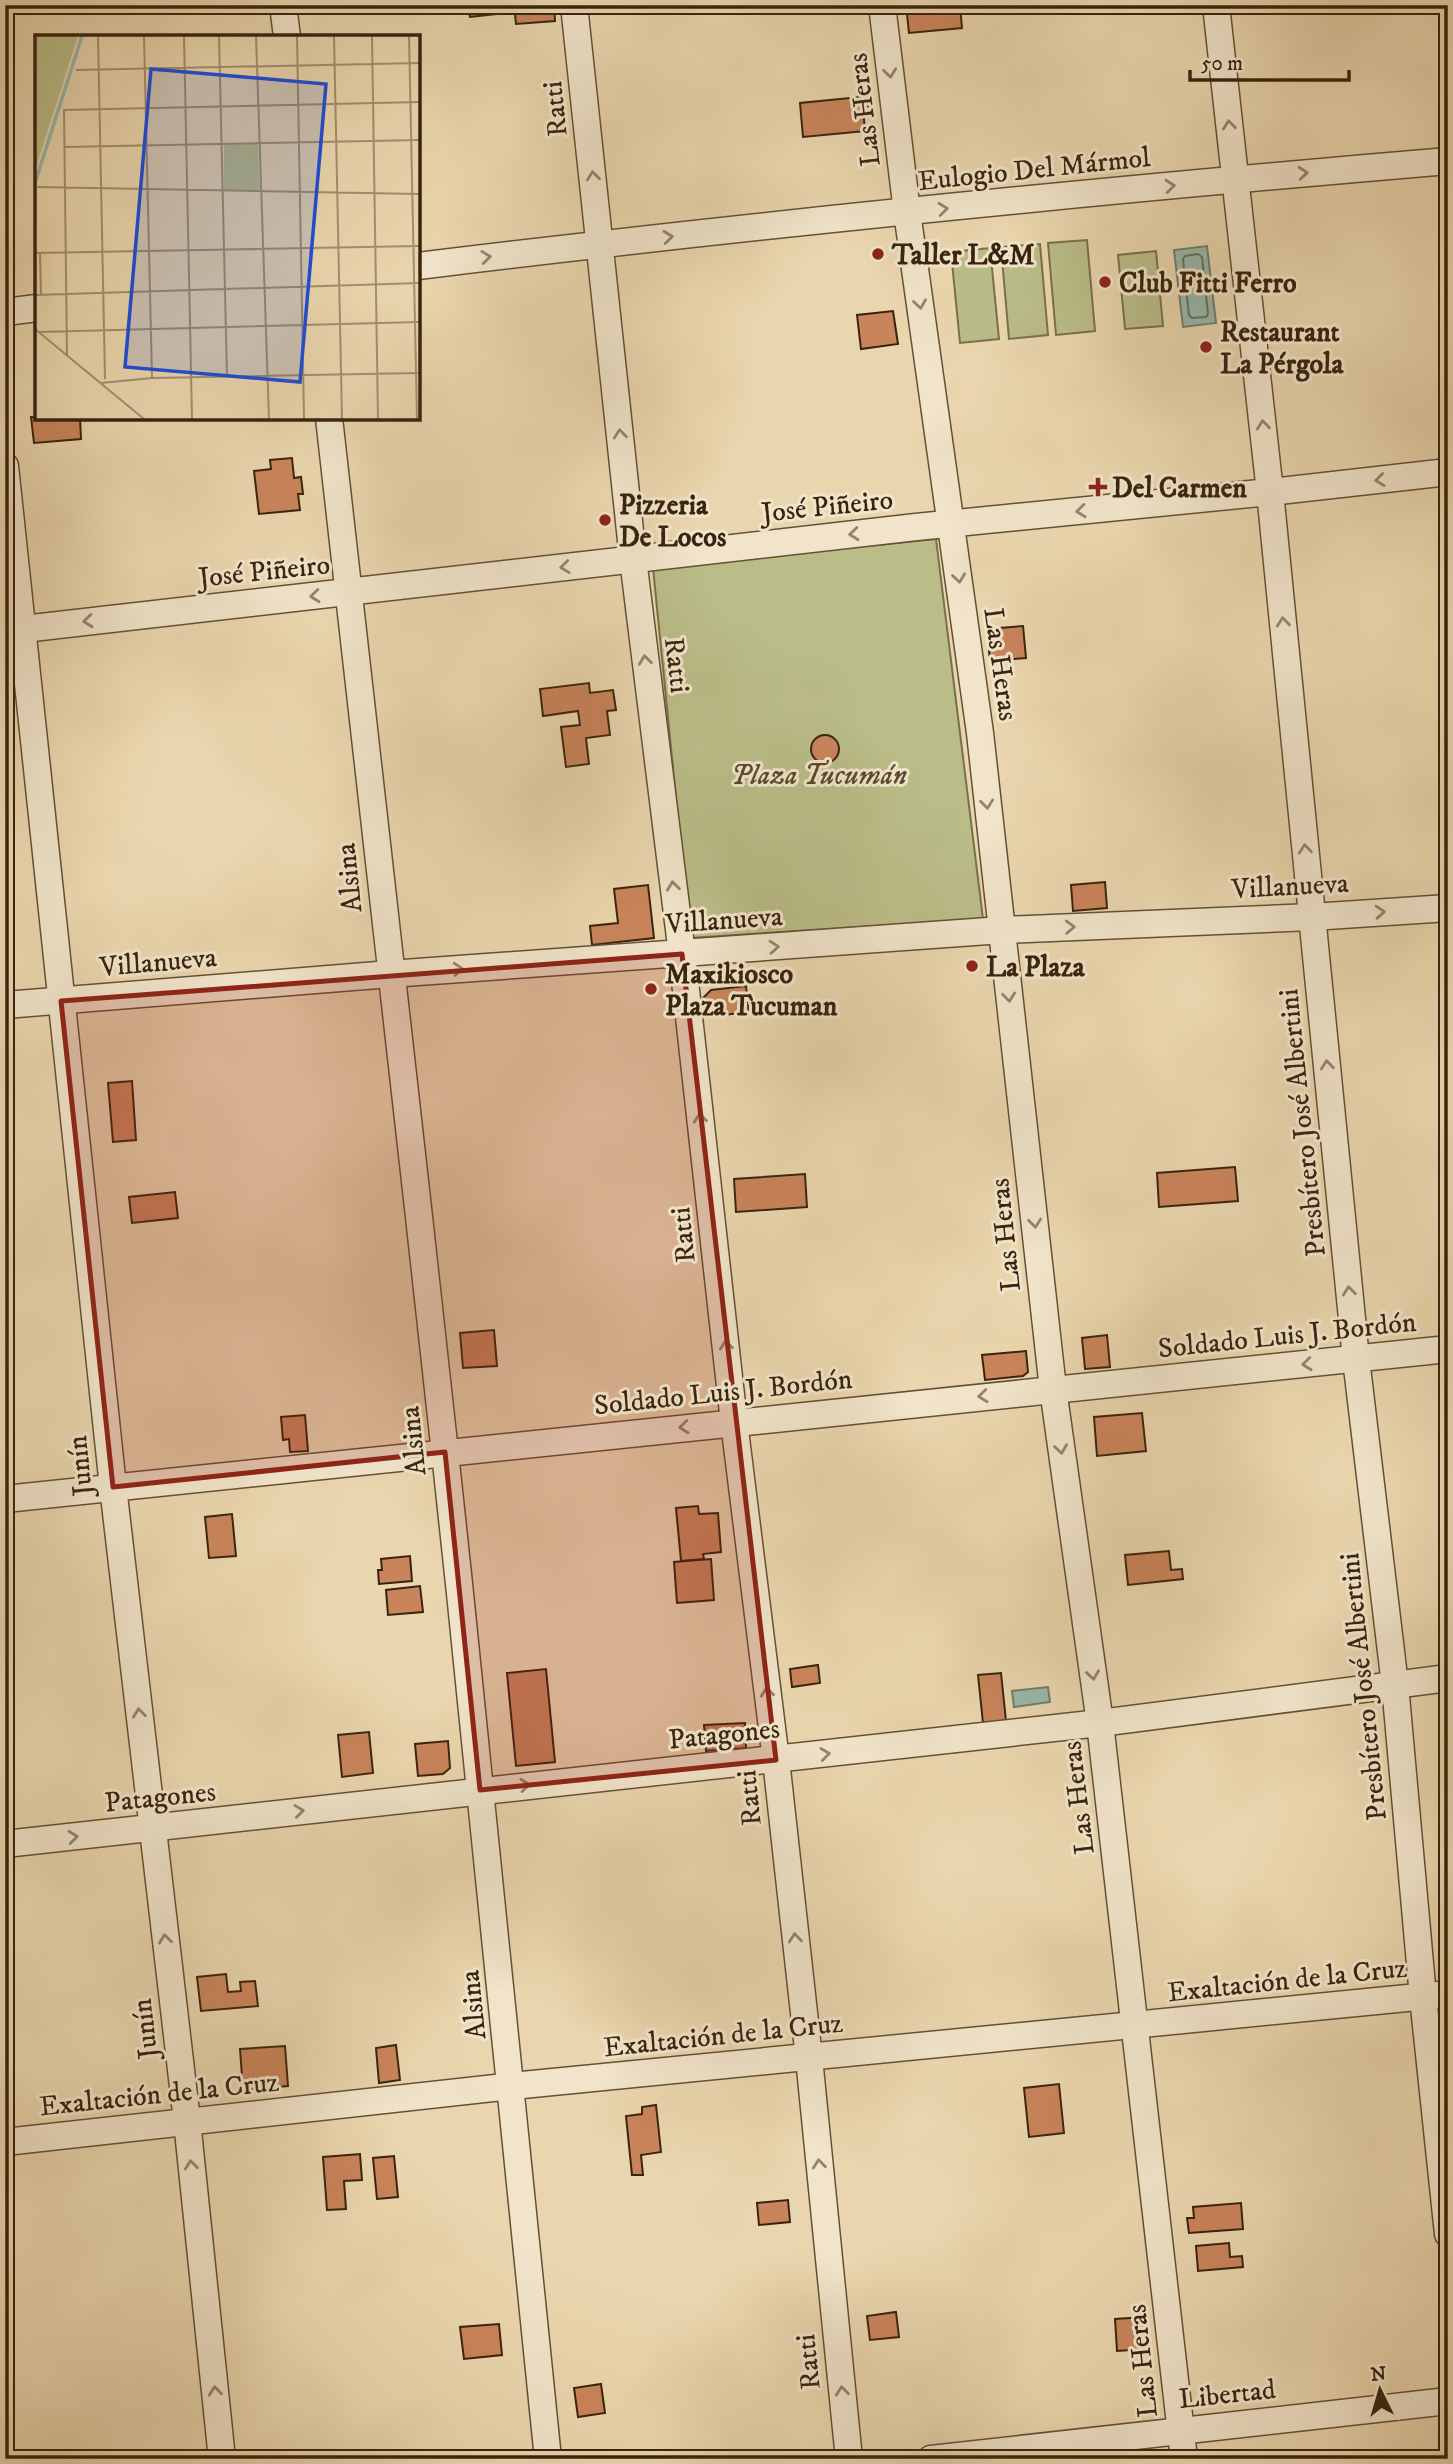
<svg xmlns="http://www.w3.org/2000/svg" width="1453" height="2464" viewBox="0 0 1453 2464" font-family="'IM FELL DW Pica',serif">
<style>
.green{fill:#babd88;stroke:#79704b;stroke-width:2}
.water{fill:#98b9ad;stroke:#727d6d;stroke-width:2}
.lines{fill:none;stroke-linecap:round;stroke-linejoin:round}
.shore{stroke:#686e5e;stroke-width:2}
.building{fill:#ca845b;stroke:#38240e;stroke-width:2}
.minor-casing{stroke:#645036;stroke-width:29}
.minor{stroke:#f1e4ca;stroke-width:26}
.oneway{stroke:#94846c}
.marked{fill:#8f2418;fill-opacity:0.2;stroke:#8f2418;stroke-width:5;stroke-linejoin:round}
.poi-dot{fill:#8f2418;stroke:#f1e4ca;stroke-width:2.5}
.labels{text-anchor:middle;stroke-width:6;stroke-linejoin:round;paint-order:stroke}
.street-label{font-size:28px;fill:#38240e;stroke:#f1e4ca}
.poi-label{font-size:28px;font-weight:bold;fill:#38240e;stroke:#f1e4ca;text-anchor:start}
.park-label{font-size:28px;font-style:italic;fill:#584a2c;stroke:#f1e4ca}
.inset-river{fill:none;stroke:#98b9ad;stroke-width:3.5}
.inset-road{fill:none;stroke:#a38f6e;stroke-width:2}
.view{fill:#1d4ed8;fill-opacity:0.15;stroke:#1d4ed8;stroke-width:3.5}
.inset-edge{fill:none;stroke:#38240e;stroke-width:3.5}
</style>
<rect width="100%" height="100%" fill="#ead6ae"/>
<filter id="stains"><feTurbulence type="fractalNoise" baseFrequency=".00286" numOctaves="4"/><feColorMatrix values="0 0 0 0 .2 0 0 0 0 .09 0 0 0 0 .02 0 0 0 .5 -.17"/></filter>
<radialGradient id="worn" r=".72"><stop offset=".6" stop-color="#630" stop-opacity="0"/><stop offset="1" stop-color="#630" stop-opacity=".3"/></radialGradient>
<!-- green -->
<g class="green">
<polygon points="1087,240 1095,331 1056,335 1048,243"/>
<polygon points="1040,244 1048,335 1009,339 1001,247"/>
<polygon points="990,248 999,339 960,343 951,252"/>
<polygon points="1156,251 1163,326 1125,329 1118,255"/>
<polygon points="936,539 983,919 690,938 653,568"/>
</g>
<!-- water -->
<g class="water">
<polygon points="1207,246 1216,323 1183,327 1174,250"/>
<polygon points="1048,1687 1050,1702 1014,1707 1012,1691"/>
</g>
<g class="lines">
<!-- shore -->
<polygon class="shore" points="1198,254 1202,257 1208,314 1206,317 1192,318 1189,315 1183,259 1185,256"/>
</g>
<!-- building -->
<g class="building">
<polygon points="468,5 495,5 496,14 470,17"/>
<polygon points="514,5 554,5 555,21 516,24"/>
<polygon points="906,5 960,5 962,28 909,33"/>
<polygon points="870,96 871,106 863,107 865,131 803,137 800,103"/>
<polygon points="893,311 898,344 861,349 857,315"/>
<polygon points="31,417 80,418 81,439 34,443"/>
<polygon points="292,458 294,478 301,477 303,494 298,494 300,510 259,514 254,471 271,469 270,460"/>
<polygon points="1023,626 1026,658 990,661 987,629"/>
<polygon points="589,683 590,693 613,690 616,710 607,711 610,735 586,738 589,764 566,767 561,727 580,725 578,711 543,716 540,689"/>
<circle cx="825" cy="749" r="14"/>
<polygon points="1105,882 1107,908 1073,911 1071,885"/>
<polygon points="648,885 654,938 592,945 590,926 618,923 614,889"/>
<polygon points="746,986 749,1012 704,1017 702,999 711,990"/>
<polygon points="132,1081 136,1140 113,1142 108,1083"/>
<polygon points="1235,1167 1238,1201 1159,1207 1157,1173"/>
<polygon points="805,1174 807,1207 736,1212 734,1179"/>
<polygon points="175,1192 178,1218 132,1223 129,1197"/>
<polygon points="494,1330 497,1366 463,1368 460,1333"/>
<polygon points="1107,1335 1110,1367 1085,1369 1082,1338"/>
<polygon points="1026,1351 1028,1372 1023,1376 985,1380 982,1355"/>
<polygon points="1142,1413 1146,1451 1097,1456 1094,1417"/>
<polygon points="305,1415 308,1451 290,1452 289,1439 283,1440 281,1417"/>
<polygon points="698,1506 699,1514 718,1513 721,1552 703,1554 704,1559 681,1561 676,1508"/>
<polygon points="232,1514 236,1556 209,1558 205,1517"/>
<polygon points="1169,1551 1171,1570 1182,1569 1183,1579 1128,1585 1125,1555"/>
<polygon points="410,1556 412,1581 379,1584 378,1570 382,1570 381,1559"/>
<polygon points="711,1559 714,1600 677,1603 674,1562"/>
<polygon points="420,1586 423,1612 388,1615 386,1590"/>
<polygon points="818,1665 820,1683 792,1687 790,1669"/>
<polygon points="546,1669 555,1762 516,1766 507,1673"/>
<polygon points="1001,1673 1006,1721 983,1723 978,1675"/>
<polygon points="745,1723 746,1748 706,1751 704,1725"/>
<polygon points="369,1732 373,1773 342,1777 338,1735"/>
<polygon points="448,1741 450,1768 443,1774 418,1776 415,1744"/>
<polygon points="226,1974 228,1992 241,1991 240,1982 255,1981 258,2006 201,2011 197,1977"/>
<polygon points="396,2045 400,2080 379,2083 376,2048"/>
<polygon points="285,2046 288,2086 243,2090 240,2049"/>
<polygon points="1059,2084 1064,2133 1029,2137 1024,2088"/>
<polygon points="656,2105 661,2152 641,2155 643,2175 632,2175 626,2116 642,2114 642,2107"/>
<polygon points="360,2154 362,2180 344,2181 346,2209 327,2210 323,2157"/>
<polygon points="394,2156 398,2197 377,2199 373,2158"/>
<polygon points="788,2200 790,2222 759,2225 757,2203"/>
<polygon points="1241,2203 1243,2229 1189,2233 1187,2218 1194,2218 1193,2207"/>
<polygon points="1229,2243 1230,2257 1242,2256 1243,2267 1198,2271 1196,2246"/>
<polygon points="896,2312 899,2337 870,2340 867,2316"/>
<polygon points="1145,2317 1147,2349 1117,2351 1115,2319"/>
<polygon points="499,2324 502,2355 464,2359 460,2327"/>
<polygon points="601,2384 605,2413 578,2417 574,2388"/>
</g>
<g class="lines">
<!-- minor casing -->
<g class="minor-casing">
<g id="minor">
<polyline points="283,5 287,37"/>
<polyline points="574,5 633,559 682,954 734,1422 776,1760 809,2058 849,2459"/>
<polyline points="882,5 907,212 980,733 1053,1389 1100,1723 1184,2459"/>
<polyline points="1216,5 1270,492 1356,1359 1395,1685 1423,1997 1448,2234"/>
<path d="M418 266C761 224 1104 190 1448 161"/>
<polyline points="5,312 37,308"/>
<path d="M329 418C366 764 408 1108 445 1453 481 1788 516 2123 548 2459"/>
<polyline points="5,466 113,1487 187,2121 222,2459"/>
<polyline points="6,631 916,527 1270,492 1448,472"/>
<polyline points="5,1005 390,974 1002,930 1312,917 1448,908"/>
<polyline points="5,1499 1448,1349"/>
<polyline points="5,1844 1100,1723 1448,1678"/>
<polyline points="5,2142 512,2086 1448,1994"/>
<polyline points="931,2459 1448,2401"/>
</g>
</g>
<!-- minor -->
<use href="#minor" class="minor"/>
</g>
<!-- one-way arrows -->
<defs><path id="oneway-chevron" d="M-2-3.5L2.5 0L-2 3.5" fill="none" stroke-width="1.6" stroke-linecap="round" stroke-linejoin="round" transform="scale(1.75)"/></defs>
<g class="oneway">
<use href="#oneway-chevron" transform="translate(890 73) rotate(83)"/>
<use href="#oneway-chevron" transform="translate(1229 125) rotate(-96)"/>
<use href="#oneway-chevron" transform="translate(1303 173) rotate(-5)"/>
<use href="#oneway-chevron" transform="translate(593 176) rotate(-96)"/>
<use href="#oneway-chevron" transform="translate(1170 186) rotate(-6)"/>
<use href="#oneway-chevron" transform="translate(943 209) rotate(-6)"/>
<use href="#oneway-chevron" transform="translate(668 237) rotate(-6)"/>
<use href="#oneway-chevron" transform="translate(486 257) rotate(-7)"/>
<use href="#oneway-chevron" transform="translate(920 304) rotate(82)"/>
<use href="#oneway-chevron" transform="translate(1263 425) rotate(-96)"/>
<use href="#oneway-chevron" transform="translate(620 434) rotate(-96)"/>
<use href="#oneway-chevron" transform="translate(1380 480) rotate(173)"/>
<use href="#oneway-chevron" transform="translate(1081 511) rotate(174)"/>
<use href="#oneway-chevron" transform="translate(854 534) rotate(174)"/>
<use href="#oneway-chevron" transform="translate(565 567) rotate(173)"/>
<use href="#oneway-chevron" transform="translate(959 578) rotate(82)"/>
<use href="#oneway-chevron" transform="translate(315 596) rotate(174)"/>
<use href="#oneway-chevron" transform="translate(88 621) rotate(174)"/>
<use href="#oneway-chevron" transform="translate(1283 622) rotate(-96)"/>
<use href="#oneway-chevron" transform="translate(645 660) rotate(-97)"/>
<use href="#oneway-chevron" transform="translate(987 804) rotate(84)"/>
<use href="#oneway-chevron" transform="translate(1305 849) rotate(-96)"/>
<use href="#oneway-chevron" transform="translate(673 886) rotate(-97)"/>
<use href="#oneway-chevron" transform="translate(1380 912) rotate(-4)"/>
<use href="#oneway-chevron" transform="translate(1070 927) rotate(-2)"/>
<use href="#oneway-chevron" transform="translate(774 947) rotate(-4)"/>
<use href="#oneway-chevron" transform="translate(458 969) rotate(-4)"/>
<use href="#oneway-chevron" transform="translate(1009 997) rotate(84)"/>
<use href="#oneway-chevron" transform="translate(1327 1065) rotate(-96)"/>
<use href="#oneway-chevron" transform="translate(700 1118) rotate(-96)"/>
<use href="#oneway-chevron" transform="translate(1035 1223) rotate(84)"/>
<use href="#oneway-chevron" transform="translate(1349 1291) rotate(-96)"/>
<use href="#oneway-chevron" transform="translate(726 1345) rotate(-96)"/>
<use href="#oneway-chevron" transform="translate(1307 1364) rotate(174)"/>
<use href="#oneway-chevron" transform="translate(983 1396) rotate(174)"/>
<use href="#oneway-chevron" transform="translate(684 1427) rotate(174)"/>
<use href="#oneway-chevron" transform="translate(1061 1449) rotate(82)"/>
<use href="#oneway-chevron" transform="translate(1093 1675) rotate(82)"/>
<use href="#oneway-chevron" transform="translate(767 1692) rotate(-97)"/>
<use href="#oneway-chevron" transform="translate(139 1713) rotate(-97)"/>
<use href="#oneway-chevron" transform="translate(825 1754) rotate(-7)"/>
<use href="#oneway-chevron" transform="translate(525 1785) rotate(-6)"/>
<use href="#oneway-chevron" transform="translate(299 1811) rotate(-7)"/>
<use href="#oneway-chevron" transform="translate(73 1837) rotate(-6)"/>
<use href="#oneway-chevron" transform="translate(795 1938) rotate(-96)"/>
<use href="#oneway-chevron" transform="translate(165 1939) rotate(-97)"/>
<use href="#oneway-chevron" transform="translate(819 2164) rotate(-96)"/>
<use href="#oneway-chevron" transform="translate(191 2165) rotate(-96)"/>
<use href="#oneway-chevron" transform="translate(215 2391) rotate(-96)"/>
<use href="#oneway-chevron" transform="translate(842 2391) rotate(-96)"/>
</g>
<!-- marked area -->
<path class="marked" d="M682 954 776 1760 480 1790 445 1452 113 1487 61 1001Z"/>
<!-- markers -->
<g class="poi-dot">
<circle cx="878" cy="254" r="7"/>
<circle cx="1105" cy="282" r="7"/>
<circle cx="1206" cy="347" r="7"/>
<path d="M1094.5 476.5h7v7h7v7h-7v7h-7v-7h-7v-7h7z"/>
<circle cx="605" cy="520" r="7"/>
<circle cx="972" cy="966" r="7"/>
<circle cx="651" cy="989" r="7"/>
</g>
<g class="labels">
<!-- street labels -->
<g class="street-label">
<text transform="translate(554 109) rotate(-96)" y="10">Ratti</text>
<text transform="translate(863 110) rotate(-97)" y="10">Las Heras</text>
<text transform="translate(1034 168) rotate(-6)" y="10">Eulogio Del Mármol</text>
<text transform="translate(827 505) rotate(-6)" y="10">José Piñeiro</text>
<text transform="translate(264 570) rotate(-6)" y="10">José Piñeiro</text>
<text transform="translate(1002 664) rotate(82)" y="10">Las Heras</text>
<text transform="translate(678 665) rotate(83)" y="10">Ratti</text>
<text transform="translate(348 878) rotate(-96)" y="10">Alsina</text>
<text transform="translate(1290 885) rotate(-3)" y="10">Villanueva</text>
<text transform="translate(724 919) rotate(-4)" y="10">Villanueva</text>
<text transform="translate(158 961) rotate(-5)" y="10">Villanueva</text>
<text transform="translate(1301 1123) rotate(-96)" y="10">Presbítero José Albertini</text>
<text transform="translate(682 1235) rotate(-96)" y="10">Ratti</text>
<text transform="translate(1004 1235) rotate(-96)" y="10">Las Heras</text>
<text transform="translate(1287 1334) rotate(-6)" y="10">Soldado Luis J. Bordón</text>
<text transform="translate(723 1391) rotate(-6)" y="10">Soldado Luis J. Bordón</text>
<text transform="translate(412 1441) rotate(-96)" y="10">Alsina</text>
<text transform="translate(79 1466) rotate(-96)" y="10">Junín</text>
<text transform="translate(1362 1687) rotate(-96)" y="10">Presbítero José Albertini</text>
<text transform="translate(724 1733) rotate(-6)" y="10">Patagones</text>
<text transform="translate(160 1796) rotate(-6)" y="10">Patagones</text>
<text transform="translate(748 1798) rotate(-96)" y="10">Ratti</text>
<text transform="translate(1077 1798) rotate(-97)" y="10">Las Heras</text>
<text transform="translate(1287 1979) rotate(-6)" y="10">Exaltación de la Cruz</text>
<text transform="translate(472 2005) rotate(-96)" y="10">Alsina</text>
<text transform="translate(144 2029) rotate(-97)" y="10">Junín</text>
<text transform="translate(723 2034) rotate(-6)" y="10">Exaltación de la Cruz</text>
<text transform="translate(159 2093) rotate(-6)" y="10">Exaltación de la Cruz</text>
<text transform="translate(1141 2361) rotate(-96)" y="10">Las Heras</text>
<text transform="translate(807 2362) rotate(-96)" y="10">Ratti</text>
<text transform="translate(1227 2393) rotate(-6)" y="10">Libertad</text>
</g>
<!-- poi labels -->
<g class="poi-label">
<text x="892" y="264">Taller L&amp;M</text>
<text x="1119" y="292">Club Fitti Ferro</text>
<text x="1220" y="341">Restaurant<tspan x="1220" dy="32">La Pérgola</tspan></text>
<text x="1112" y="497">Del Carmen</text>
<text x="619" y="514">Pizzeria<tspan x="619" dy="32">De Locos</tspan></text>
<text x="986" y="976">La Plaza</text>
<text x="665" y="983">Maxikiosco<tspan x="665" dy="32">Plaza Tucuman</tspan></text>
</g>
<!-- park labels -->
<g class="park-label">
<text x="819" y="784">Plaza Tucumán</text>
</g>
</g>
<!-- overview -->
<g transform="translate(35 35)">
<rect width="385" height="385" fill="#ead6ae"/>
<path d="M0 1H43L0 135ZM189 109H223L225 155H189Z" fill="#babd88"/>
<path class="inset-river" d="M0 148 47 1"/>
<path class="inset-road" d="M63 1 70 344M109 1 117 343M149 1 157 384M184 1 192 341M221 1 234 384M262 1 269 384M299 1 307 384M337 1 343 384M374 1 382 384M41 35 385 28M29 112 385 105M2 152 385 159M0 218 385 211M5 218 6 259M0 260 385 248M0 294 109 384M4 297 385 287M32 321 29 75 385 67M66 348 117 343 385 338"/>
<path class="view" d="M116 34 291 49 265 347 90 332Z"/>
<rect width="385" height="385" class="inset-edge"/>
</g>
<!-- margin -->
<rect width="1453" height="2464" fill="none" stroke="#ead6ae" stroke-width="28"/>
<rect x="7" y="7" width="1439" height="2450" fill="none" stroke="#38240e" stroke-width="3.5"/>
<rect x="14" y="14" width="1425" height="2436" fill="none" stroke="#38240e" stroke-width="2"/>
<!-- north arrow -->
<g transform="translate(1380 2390) rotate(355)" stroke="#f1e4ca" stroke-width="5" paint-order="stroke">
<path d="M0-5L12 26L0 18L-12 26Z" fill="#38240e"/>
<text y="-10" font-size="19" font-weight="bold" text-anchor="middle" fill="#38240e">N</text>
</g>
<!-- scale -->
<path d="M1190 70v10h159v-10" fill="none" stroke="#38240e" stroke-width="3.5"/>
<text x="1201" y="70" font-size="21" fill="#38240e" stroke="#f1e4ca" stroke-width="5" paint-order="stroke">50 m</text>
<rect width="100%" height="100%" filter="url(#stains)"/>
<rect width="100%" height="100%" fill="url(#worn)"/>
</svg>
